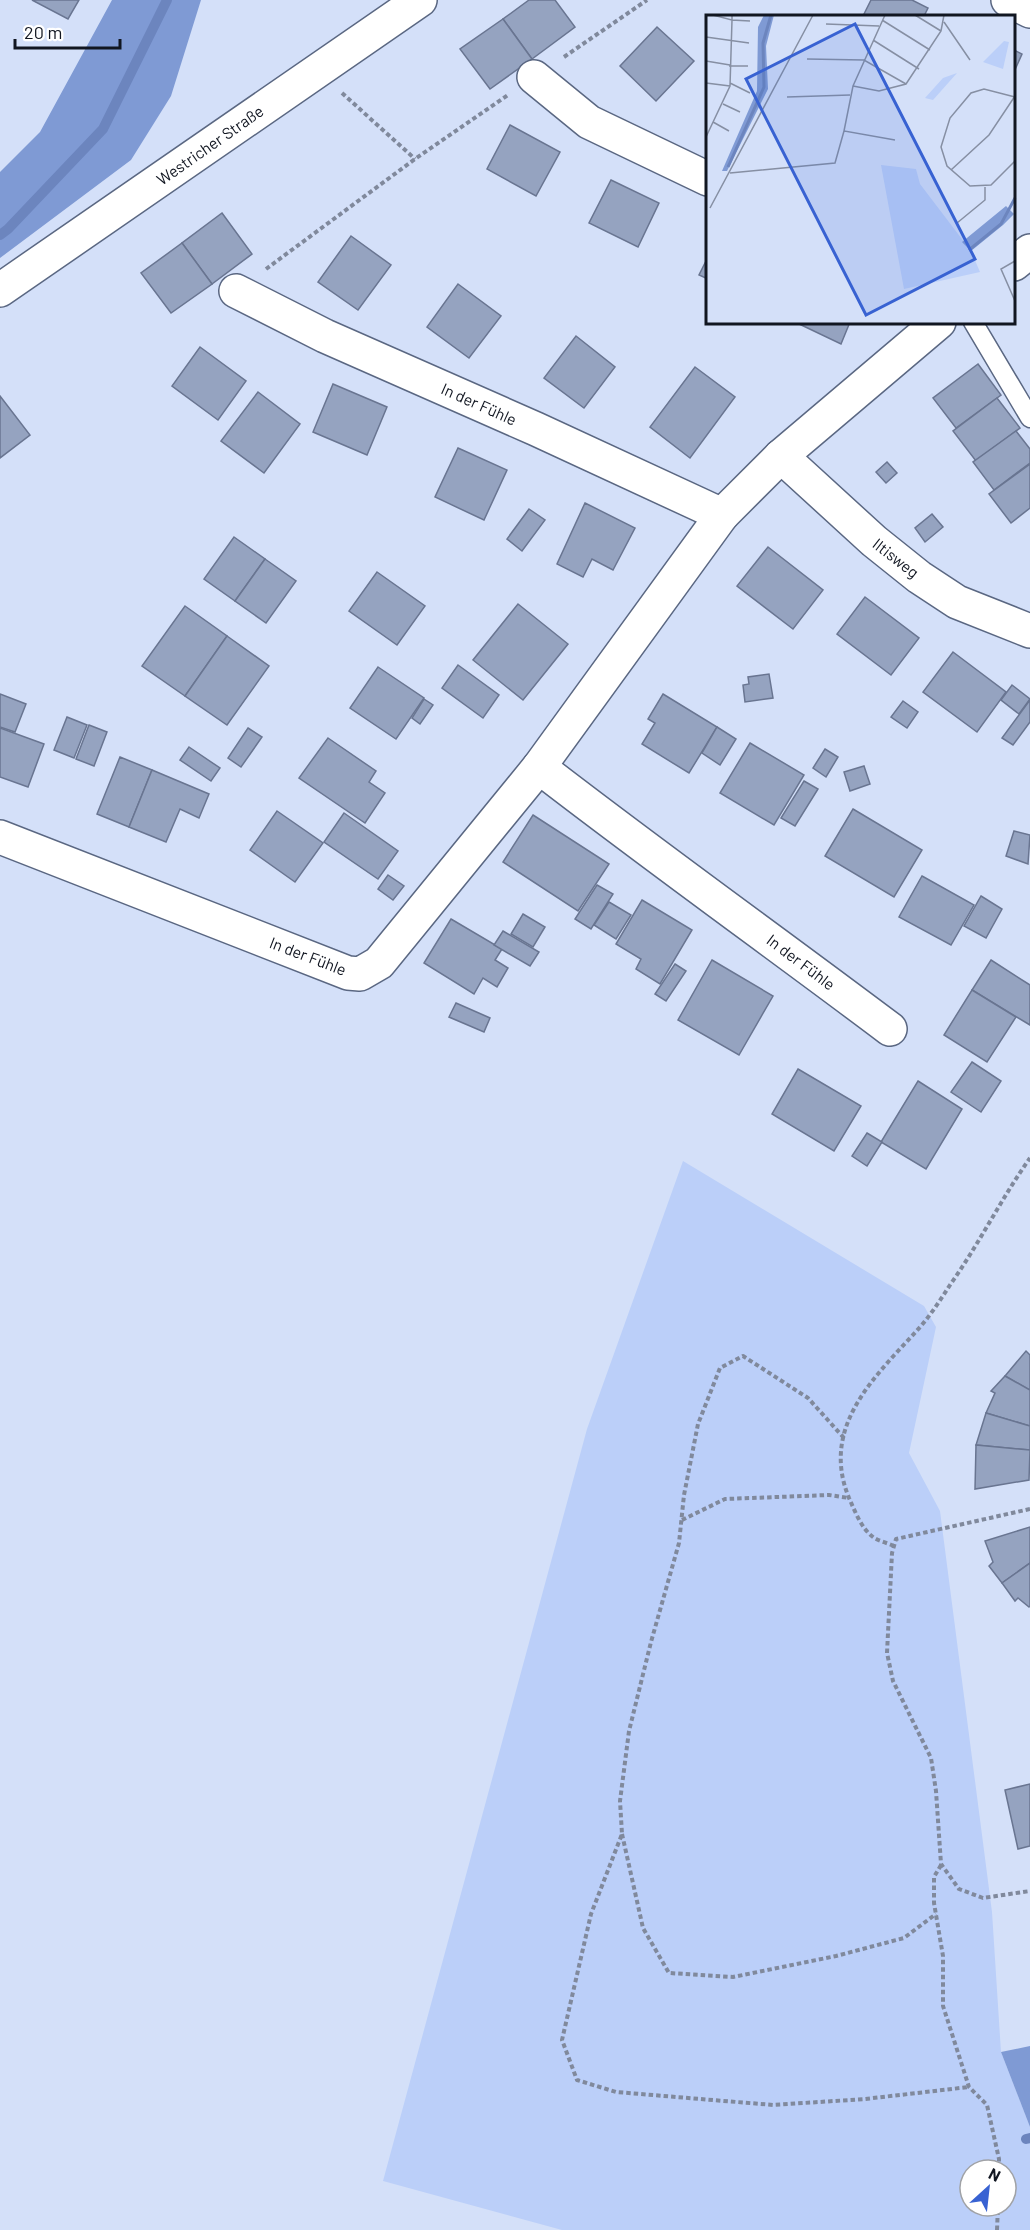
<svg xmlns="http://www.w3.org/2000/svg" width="1030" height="2230" viewBox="0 0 1030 2230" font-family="Barlow,sans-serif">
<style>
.green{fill:#bbcff9;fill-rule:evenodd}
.forest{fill:#7f9ad4}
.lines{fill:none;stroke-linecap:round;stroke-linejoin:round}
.stream{stroke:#6c85be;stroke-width:10}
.building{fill:#95a3c0;stroke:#697591;stroke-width:1.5}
.lane-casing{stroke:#5a6782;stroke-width:21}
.street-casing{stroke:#5a6782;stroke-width:36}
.path{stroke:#80899c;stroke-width:4;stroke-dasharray:4.5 3;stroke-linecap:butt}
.lane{stroke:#fff;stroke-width:18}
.street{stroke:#fff;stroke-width:33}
.labels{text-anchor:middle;stroke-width:4.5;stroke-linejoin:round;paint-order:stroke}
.street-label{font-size:16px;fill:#111621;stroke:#fff}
.inset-river{fill:none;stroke:#6c85be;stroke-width:3}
.inset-road{fill:none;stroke:#868fa3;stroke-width:1.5}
.view{fill:#3862d2;fill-opacity:0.15;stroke:#3862d2;stroke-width:3}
.inset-edge{fill:none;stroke:#111621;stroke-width:3}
</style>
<rect width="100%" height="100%" fill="#d4e0f9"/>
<!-- green -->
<path class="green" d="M683 1161 924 1306 936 1327 909 1453 940 1511 992 1912 1001 2052 1030 2127V2230H562L383 2181 587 1429ZM970 2170H1006V2206H970Z"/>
<!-- forest -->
<g class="forest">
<polygon points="112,0 201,0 171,96 131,160 0,258 0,172 40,132"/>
<polygon points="1030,2046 1030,2127 1001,2052"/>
</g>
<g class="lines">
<!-- stream -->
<g class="stream">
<polyline points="0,235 8,229 103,129 167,0"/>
<polyline points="1026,2139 1030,2138"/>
</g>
</g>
<!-- building -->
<g class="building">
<polygon points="32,0 79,0 68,19"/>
<polygon points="529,0 555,0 575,27 532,59 503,19"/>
<polygon points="871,0 912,0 928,8 924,16 863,16"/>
<polygon points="503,19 532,59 490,89 460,49"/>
<polygon points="657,27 694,61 656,101 620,66"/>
<polygon points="1014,50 1022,54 1014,72"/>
<polygon points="510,125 560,152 536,196 487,169"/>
<polygon points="611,180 659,203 638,247 589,223"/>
<polygon points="222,213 252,254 212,284 182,243"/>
<polygon points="351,236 391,265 358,310 318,282"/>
<polygon points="182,243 212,284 171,313 141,273"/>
<polygon points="708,257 708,279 699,275"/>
<polygon points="458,284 501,316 469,358 427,327"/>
<polygon points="795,322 850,322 841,344"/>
<polygon points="576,336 615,367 584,408 544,378"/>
<polygon points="200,347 246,381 218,420 172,386"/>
<polygon points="978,364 1001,395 956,428 933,398"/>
<polygon points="695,367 735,397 690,458 650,427"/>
<polygon points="333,384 387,407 367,455 313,432"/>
<polygon points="258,392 300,424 264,473 221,441"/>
<polygon points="0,396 30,435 0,458"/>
<polygon points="997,398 1020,428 976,461 953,431"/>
<polygon points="1016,431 1030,449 1030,463 994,490 973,462"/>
<polygon points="458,448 507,470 484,520 435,497"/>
<polygon points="887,462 897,473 886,483 876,472"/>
<polygon points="1030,464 1030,508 1011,523 989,494"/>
<polygon points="585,503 635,528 613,570 592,559 583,577 557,564"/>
<polygon points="529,509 545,520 522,551 507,539"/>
<polygon points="932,514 943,527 925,542 915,528"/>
<polygon points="234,537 265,559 235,601 204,579"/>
<polygon points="768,547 823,590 793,629 737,586"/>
<polygon points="265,559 296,581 266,623 235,601"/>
<polygon points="377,572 425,606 397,645 349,611"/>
<polygon points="865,597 919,638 891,675 837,634"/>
<polygon points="518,604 568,644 523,700 473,660"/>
<polygon points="185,606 227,636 185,696 142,666"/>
<polygon points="227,636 269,666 227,725 185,696"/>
<polygon points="953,652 1006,692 977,732 923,692"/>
<polygon points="458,665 499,695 483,718 442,688"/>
<polygon points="378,667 424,698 396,739 350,708"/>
<polygon points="769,674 773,698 745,702 743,685 749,684 748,677"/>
<polygon points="1012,685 1030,699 1019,714 1001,700"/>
<polygon points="0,694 26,704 15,732 0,727"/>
<polygon points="663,694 717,727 689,773 642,744 655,723 648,719"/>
<polygon points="424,699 433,705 420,724 412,718"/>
<polygon points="1030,700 1030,722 1013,745 1002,738"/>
<polygon points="903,701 918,712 907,728 891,717"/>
<polygon points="67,717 87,725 74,758 54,750"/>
<polygon points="89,725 107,732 94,766 76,759"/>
<polygon points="717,727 736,739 720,765 702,753"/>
<polygon points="0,728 44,744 28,787 0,777"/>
<polygon points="248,728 262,737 241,767 228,758"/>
<polygon points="328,738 376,771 369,782 385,793 365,823 299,778"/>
<polygon points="750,743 804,775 774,825 720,793"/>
<polygon points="189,747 220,768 211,781 180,760"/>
<polygon points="825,749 838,757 826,777 813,768"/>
<polygon points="120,757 152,770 129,827 97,814"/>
<polygon points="864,766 870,784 850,791 844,772"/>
<polygon points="152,770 209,794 199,818 180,809 166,842 129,827"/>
<polygon points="804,781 818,789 795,826 781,818"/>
<polygon points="853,809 922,850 894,897 825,856"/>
<polygon points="277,811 323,843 295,882 250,850"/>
<polygon points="344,813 398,851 378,879 324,842"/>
<polygon points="533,815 609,864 578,911 503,862"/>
<polygon points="1014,831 1030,835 1028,864 1006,856"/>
<polygon points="388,875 404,886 393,900 378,889"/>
<polygon points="922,876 974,905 951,945 899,917"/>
<polygon points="597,885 613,894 591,929 575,919"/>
<polygon points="981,896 1002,909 986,938 964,926"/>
<polygon points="642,900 692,930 660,984 636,969 641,959 616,944"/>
<polygon points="609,902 631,915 616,939 594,925"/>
<polygon points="523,914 545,927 533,947 511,934"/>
<polygon points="451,919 502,949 495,960 508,968 497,987 483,978 474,994 424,963"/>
<polygon points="503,931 539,952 530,966 494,945"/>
<polygon points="712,960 773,996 739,1055 678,1020"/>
<polygon points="991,960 1030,985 1030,1025 972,990"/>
<polygon points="675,964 686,971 666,1001 655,994"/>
<polygon points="972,990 1016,1017 987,1062 944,1035"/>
<polygon points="456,1003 490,1018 484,1032 449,1017"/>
<polygon points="972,1062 1001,1081 981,1112 951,1092"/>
<polygon points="798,1069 861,1106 834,1151 772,1114"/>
<polygon points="918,1081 962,1109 926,1169 881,1142"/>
<polygon points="867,1133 882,1142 867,1166 852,1156"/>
<polygon points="1026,1351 1030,1355 1030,1390 1005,1376"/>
<polygon points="1005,1376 1030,1390 1030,1426 986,1413 995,1393 991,1391"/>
<polygon points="986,1413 1030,1426 1030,1450 976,1445"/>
<polygon points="976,1445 1030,1450 1029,1480 975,1489"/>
<polygon points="1030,1527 1030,1563 1002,1583 989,1566 993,1562 985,1541"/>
<polygon points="1030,1563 1030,1606 1029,1607 1018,1598 1015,1601 1002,1583"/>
<polygon points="1030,1784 1030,1846 1018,1849 1005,1790"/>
</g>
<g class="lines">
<!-- lane casing -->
<g class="lane-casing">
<polyline id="lane" points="973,322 1030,418"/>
</g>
<!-- street casing -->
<g class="street-casing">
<g id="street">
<polyline points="1008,0 1030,11"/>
<polyline points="534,77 589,122 708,179"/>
<polyline points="1014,264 1030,251"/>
<polyline points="0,290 420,0"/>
<polyline points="236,291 325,336 536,429 722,515"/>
<polyline points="781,456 874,541 919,577 957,602 1030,631"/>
<polyline points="0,837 348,973 360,974 379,963 539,767"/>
<path d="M890 1029C773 941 654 856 539 767L722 515 781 456 939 322"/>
</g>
</g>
<!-- path -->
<g class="path">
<polyline points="564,57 647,0"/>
<polyline points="342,93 415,159"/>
<polyline points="266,269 415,159 508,95"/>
<polyline points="844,1438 808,1398 743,1356 720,1368 698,1424 684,1495 679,1543 651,1642 629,1731 620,1801 622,1834 591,1914 562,2040 577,2080 616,2092 773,2105 865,2099 969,2087"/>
<polyline points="1030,1509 896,1539 892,1553 887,1653 893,1681 931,1758 936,1791 941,1864 959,1889 983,1898 1030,1891"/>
<polyline points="682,1520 725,1499 829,1495 849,1498"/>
<path d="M894 1546C888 1543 878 1541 873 1537 861 1528 855 1511 849 1498 819 1425 877 1375 921 1326 932 1313 941 1299 950 1285 979 1244 1001 1199 1030 1158"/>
<polyline points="622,1834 643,1928 669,1973 733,1977 836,1956 904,1938 936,1914"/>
<polyline points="941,1865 934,1877 934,1903 943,1956 943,2006 969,2087 987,2105 999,2159 999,2170"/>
<polyline points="997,2230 998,2206"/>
</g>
<!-- lane -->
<use href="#lane" class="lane"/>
<!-- street -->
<use href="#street" class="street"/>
</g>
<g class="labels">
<!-- street labels -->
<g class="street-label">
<text transform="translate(210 145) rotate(-35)" y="6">Westricher Straße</text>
<text transform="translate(479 404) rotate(24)" y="6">In der Fühle</text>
<text transform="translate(896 558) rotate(38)" y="6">Iltisweg</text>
<text transform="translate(308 956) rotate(21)" y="6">In der Fühle</text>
<text transform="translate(801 962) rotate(37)" y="6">In der Fühle</text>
</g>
</g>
<!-- overview -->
<g transform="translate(706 15)">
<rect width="309" height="309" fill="#d4e0f9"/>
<path d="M298 26 303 27 297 54 277 47ZM251 58 227 85 219 83 237 63ZM175 150 210 154 214 169 265 236 274 257 198 274Z" fill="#bbcff9"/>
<path d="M58 0H68L60 31 62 74 21 156H16L51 76 52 12ZM300 191 308 199 297 210 265 236 256 227Z" fill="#7f9ad4"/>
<path class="inset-river" d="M22 152 58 72 57 28 65 0M263 235 295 209 309 183"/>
<path class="inset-road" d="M26 0V5L44 6M179 0 147 71 138 116 189 125M209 0 235 16M176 5 224 35M238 7 264 45M120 9 173 11M0 22 43 28M167 25 213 54M101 44 158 45 200 69M0 46 24 50M23 51H42M0 68 24 71M24 68 44 78M147 71 173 76 200 69 235 16 238 0M81 82 144 80M309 82 278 74 265 78 244 103 235 132 241 151 264 171 285 170 309 146M17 89 34 97M7 107 23 116M0 122 24 71 26 5 7 0M245 155 283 120 309 81M24 158 129 148 138 116M4 193 107 0M251 208 279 185V172M309 246 295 254 309 286"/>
<path class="view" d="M149 9 269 244 160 300 40 64Z"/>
<rect width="309" height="309" class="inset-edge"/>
</g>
<!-- north arrow -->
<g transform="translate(988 2188) rotate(27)"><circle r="28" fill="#ffffff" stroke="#a0a2a6" stroke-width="1.5"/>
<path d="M0-4.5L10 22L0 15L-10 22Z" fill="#3862d2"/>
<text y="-9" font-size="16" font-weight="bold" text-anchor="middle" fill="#111621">N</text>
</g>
<!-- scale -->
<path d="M15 39v9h105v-9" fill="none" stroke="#111621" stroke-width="3"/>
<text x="24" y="39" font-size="18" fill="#111621" stroke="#ffffff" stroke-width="4.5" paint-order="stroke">20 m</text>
</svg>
